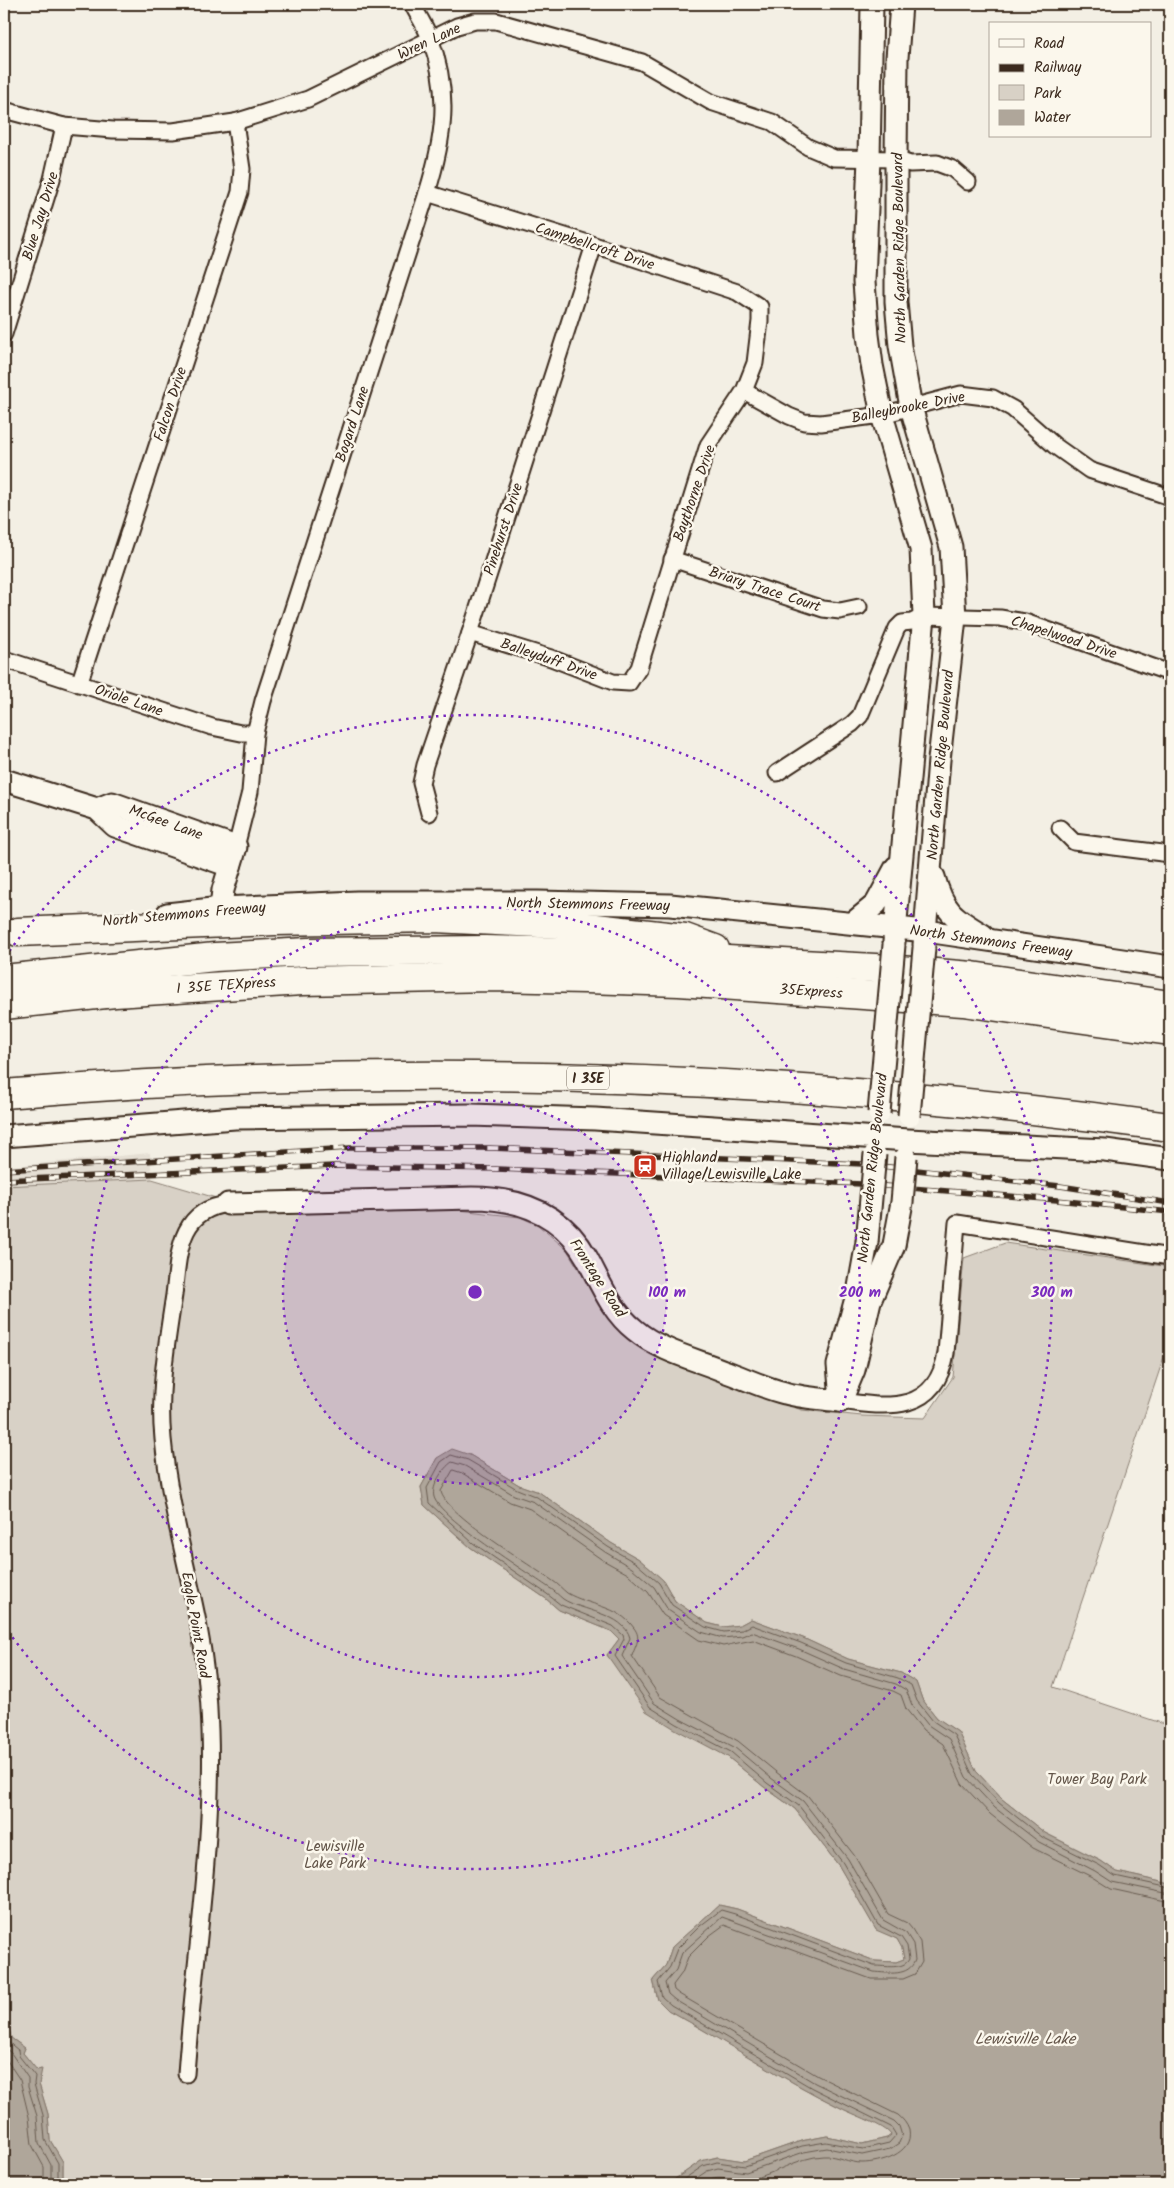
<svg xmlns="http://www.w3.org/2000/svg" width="1174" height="2188" viewBox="0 0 1174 2188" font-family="Kalam,sans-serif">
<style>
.built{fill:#e5dfd4}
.green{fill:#d8d1c6;stroke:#8a7e72}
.water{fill:#afa69a;stroke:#817468}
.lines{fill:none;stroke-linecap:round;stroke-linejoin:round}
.shore{stroke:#695c50;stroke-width:1}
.street-casing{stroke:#3b2a1e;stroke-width:19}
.secondary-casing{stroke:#3b2a1e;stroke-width:25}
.highway-casing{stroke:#3b2a1e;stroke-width:31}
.street{stroke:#fbf7ec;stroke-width:15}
.secondary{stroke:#fbf7ec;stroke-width:21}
.highway{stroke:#fbf7ec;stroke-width:28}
.rail-casing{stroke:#3b2a1e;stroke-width:5.5}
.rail{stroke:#fbf7ec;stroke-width:4;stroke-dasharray:11;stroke-linecap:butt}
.secondary-bridge-casing{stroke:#3b2a1e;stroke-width:25;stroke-linecap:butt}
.secondary-bridge{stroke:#fbf7ec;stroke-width:21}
.ring{fill:none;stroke:#7b2cbf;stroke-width:2.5;stroke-dasharray:2.5 5}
.labels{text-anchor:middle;stroke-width:5;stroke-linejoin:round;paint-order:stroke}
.shield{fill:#fbf7ec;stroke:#75685c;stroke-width:1}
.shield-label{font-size:14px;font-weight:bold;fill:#3b2a1e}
.street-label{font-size:15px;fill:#3b2a1e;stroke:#fbf7ec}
.poi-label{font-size:15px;fill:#3b2a1e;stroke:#fbf7ec;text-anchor:start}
.park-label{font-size:15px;fill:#625448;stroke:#fbf7ec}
.water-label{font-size:16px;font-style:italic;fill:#645549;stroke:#fbf7ec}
.centre{fill:#7b2cbf;stroke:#fbf7ec;stroke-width:2.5}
.ring-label{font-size:15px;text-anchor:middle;font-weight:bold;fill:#7b2cbf;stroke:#fbf7ec;stroke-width:5;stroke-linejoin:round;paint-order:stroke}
</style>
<rect width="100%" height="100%" fill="#f3efe4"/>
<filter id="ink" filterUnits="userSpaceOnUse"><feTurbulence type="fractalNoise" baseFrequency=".02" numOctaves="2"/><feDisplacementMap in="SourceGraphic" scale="10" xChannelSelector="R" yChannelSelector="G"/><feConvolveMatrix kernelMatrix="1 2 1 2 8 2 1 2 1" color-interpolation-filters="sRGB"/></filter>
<g filter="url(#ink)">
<!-- built -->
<polygon class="built" points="150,1153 152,1179 4,1186 4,1167"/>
<!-- green -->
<path class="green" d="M152 1179 253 1209 459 1210 520 1217 538 1225 567 1250 607 1315 638 1344 654 1355 673 1364 802 1410 862 1416 925 1418 953 1377 964 1258 1005 1243 1170 1267V1339L1053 1687 1170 1726V1884L1117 1872 1101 1861 1045 1833 1002 1799 976 1771 958 1732 937 1718 922 1699 916 1682 901 1673 848 1659 803 1638 751 1619 740 1625 723 1627 707 1623 675 1601 663 1580 639 1559 611 1543 539 1492 519 1485 470 1455 437 1458 421 1487 424 1505 470 1547 545 1598 559 1610 611 1631 619 1639 607 1655 621 1673 702 1742 728 1757 764 1787 795 1809 839 1866 876 1929 897 1939 902 1948 904 1959 896 1962 875 1961 737 1909 719 1905 672 1947 666 1965 653 1980 658 2000 668 2010C727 2042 782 2079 841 2108 852 2114 886 2125 891 2135L887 2138 862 2144 827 2136 801 2141 744 2161 717 2157 701 2161 668 2184H63V2162L50 2140 48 2114 39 2084 41 2069 37 2071 23 2053 25 2048 11 2038 9 2029 4 2022V1186Z"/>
<!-- water -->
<g class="water">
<path d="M452 1449 470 1455 519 1485 539 1492 611 1543 639 1559 663 1580 675 1601 707 1623 723 1627 740 1625 751 1619 803 1638 848 1659 901 1673 916 1682 922 1699 937 1718 958 1732 976 1771 1002 1799 1045 1833 1101 1861 1117 1872 1170 1884V2184H668L701 2161 718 2157 744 2161 801 2141 827 2136 862 2144 887 2138 891 2135C886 2126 852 2114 841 2108 782 2079 726 2042 668 2010L658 2000 653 1980 666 1965 672 1947 719 1905 737 1909 875 1961 896 1962 904 1959 902 1948 897 1939 876 1930 839 1866 795 1809 764 1787 728 1757 675 1729 646 1711 607 1655 619 1639 611 1631 559 1610 545 1598 470 1547 424 1505 421 1487 437 1458Z"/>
<polygon points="4,2022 9,2029 11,2038 25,2048 23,2053 37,2070 42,2069 39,2084 48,2114 50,2140 63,2162 63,2184 4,2184"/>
</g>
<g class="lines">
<!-- shore -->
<g class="shore">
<polyline points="4,2031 7,2041 18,2050 19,2056 35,2076 34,2084 43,2115 45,2140 58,2163 58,2184"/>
<polyline points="4,2047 11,2053 28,2078 28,2087 37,2116 39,2143 51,2165 51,2184"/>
<polyline points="4,2056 20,2080 29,2117 32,2145 44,2167 44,2184"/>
<path d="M677 2184 703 2166 717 2162 745 2166 802 2146 826 2142 863 2149 889 2143 896 2135 891 2127 812 2088 671 2005 662 1997 658 1982 670 1967 677 1949 700 1926 721 1910 735 1914 874 1966C885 1966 904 1970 909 1959L907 1946 901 1937 878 1925 843 1863 799 1806 767 1783 731 1752 677 1724 650 1707 615 1656 624 1639 623 1635 613 1626 561 1605 547 1594 473 1543 429 1503 427 1488 441 1462 451 1455 468 1460 517 1489 537 1497 608 1547 636 1563 659 1583 672 1605 705 1627 724 1632 742 1630 752 1625 801 1643 846 1663 898 1678 911 1685 917 1701 933 1721 954 1735 972 1774 999 1803 1042 1837 1099 1865 1115 1876 1170 1888"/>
<path d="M688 2184 707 2171 718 2168 746 2172 804 2152 827 2148 862 2155 890 2149 899 2143 902 2136 899 2126 894 2121 815 2083 675 2000 668 1994 665 1983 676 1970 682 1953 722 1917 874 1972C888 1973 909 1977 915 1960L913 1944 906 1933 883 1920 848 1859 803 1801 771 1778 734 1747 680 1719 654 1703 622 1656 630 1638C624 1613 581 1611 563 1599 558 1595 554 1590 548 1587 528 1573 439 1517 434 1497 431 1486 443 1468 452 1462L465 1466 514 1495 534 1502 605 1552 632 1568 654 1587 668 1610 701 1632 723 1638 742 1636 752 1632 799 1649 844 1669 896 1684 906 1690 912 1705 928 1725 949 1739 966 1777 995 1808 1039 1842 1095 1871 1112 1882 1170 1894"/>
<path d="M701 2184C723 2169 728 2184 748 2180 774 2175 797 2157 824 2156 836 2155 849 2163 862 2163 879 2163 914 2154 909 2130 907 2124 903 2119 898 2115L818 2076 679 1994 674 1990 673 1985 682 1973 688 1957 709 1936 724 1925 871 1979H903L915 1974 922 1962 920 1942 912 1929 907 1923 888 1914 854 1855 808 1796 776 1772 738 1741 660 1697 632 1656C635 1646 642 1638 634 1628 618 1605 589 1606 567 1593 562 1589 558 1584 553 1581 533 1567 443 1512 441 1491L453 1470 462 1473 510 1502 530 1509 601 1559 628 1574 648 1592 663 1615 699 1640 723 1646 753 1640 796 1656 841 1676 893 1691 901 1695 906 1709 923 1730 943 1744 962 1784 990 1814 1033 1848 1092 1877 1111 1889 1170 1902"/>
</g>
<!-- street casing -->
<g class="street-casing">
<g id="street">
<polyline points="4,110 64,126 113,130 173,131 235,122 308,99 457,26 475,21 496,21 642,62 711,102 772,122 808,147 834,158 896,159 910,164 937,163 953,169 968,182"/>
<polyline points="427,193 594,245 737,292 760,307 760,321 755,363 744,391 708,445 639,668 629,683 613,682 551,658 470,633"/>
<polyline points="4,334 52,179 64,126"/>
<polyline points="744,391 789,416 804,422 821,423 882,415 961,394 993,398 1013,409 1055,446 1089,470 1170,497"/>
<polyline points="672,559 823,609 840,611 859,607"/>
<polyline points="4,659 212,727 241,733 255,733"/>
<polyline points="79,684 240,192 242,169 235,122"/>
<polyline points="777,773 852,724 860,716 897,628 902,623 912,622 924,616 1000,618 1025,622 1170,673"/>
<polyline points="429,813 421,783 425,765 470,633 594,245"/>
<polyline points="1060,828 1074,842 1170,854"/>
<path d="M236 847 250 792 255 733 263 701 427 193C444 138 451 94 430 38 425 26 418 15 412 4"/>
<path d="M841 1401C889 1408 936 1413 946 1353L957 1223 1170 1257"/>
<path d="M186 2074C194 1960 214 1845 210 1730 209 1694 205 1658 198 1622 186 1561 169 1501 163 1439 158 1391 167 1342 174 1295 179 1254 178 1210 228 1204"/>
</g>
</g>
<!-- secondary casing -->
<g class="secondary-casing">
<g id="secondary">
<polyline points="872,4 869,158 864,282 868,335 872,365 882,415 921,549 924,616 894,942"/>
<polyline points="901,4 897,58 896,159 896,302 900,346 911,407 951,547 955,618 939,760 924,945"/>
<polyline points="4,780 97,809 115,826 230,866"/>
<polyline points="97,809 112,803 236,847 223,890 221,908"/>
<path d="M934 877C943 911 954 918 983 935"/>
<polyline points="167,914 221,908 357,902 538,902 670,905 926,931 1170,967"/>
<polyline points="853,923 876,904 896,867"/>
<polyline points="4,1136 235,1118 471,1115 595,1119 908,1140 1105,1150 1170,1159"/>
<path d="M228 1204 472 1198C520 1198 562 1213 587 1258 601 1284 611 1311 635 1330 660 1351 695 1359 724 1371 744 1378 764 1388 785 1393 803 1398 823 1399 841 1401"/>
<polyline points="841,1399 838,1365 859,1287 867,1242"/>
<polyline points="841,1401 854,1370 870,1301 894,1245"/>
</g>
</g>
<!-- highway casing -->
<g class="highway-casing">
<g id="highway">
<polyline points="18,932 275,921 434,918 560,924 685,938 715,949"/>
<polyline points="4,979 215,957 308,952 485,950 580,952 875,968 972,976 1170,1005"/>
<polyline points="4,1005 115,993 302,981 491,977 586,979 679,982 963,1002 1170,1031"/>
<path d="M4 1094C392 1061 785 1074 1170 1127"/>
</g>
</g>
<!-- street -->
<use href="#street" class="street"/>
<!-- secondary -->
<use href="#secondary" class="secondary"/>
<!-- highway -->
<use href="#highway" class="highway"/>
<!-- rail casing -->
<g class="rail-casing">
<g id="rail">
<polyline points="4,1170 350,1148 490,1148 863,1164 1060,1186 1170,1203"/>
<polyline points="4,1180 334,1166 496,1169 862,1184 1057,1200 1170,1212"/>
</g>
</g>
<!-- rail -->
<use href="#rail" class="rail"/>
<!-- secondary-bridge casing -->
<g class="secondary-bridge-casing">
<g id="secondary-bridge">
<polyline points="879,1113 894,945"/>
<polyline points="909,1116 924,948"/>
<polyline points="867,1242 875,1154"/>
<polyline points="894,1245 902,1202 906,1157"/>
</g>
</g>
<!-- secondary-bridge -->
<use href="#secondary-bridge" class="secondary-bridge"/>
</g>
</g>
<!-- distance rings -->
<circle cx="475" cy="1292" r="192" fill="#7b2cbf" fill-opacity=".12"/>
<g class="ring">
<circle cx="475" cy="1292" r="192"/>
<circle cx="475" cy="1292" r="385"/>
<path d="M5 957A577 577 0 1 1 5 1627"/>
</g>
<!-- icons -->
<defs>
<g id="station-square" transform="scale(1.25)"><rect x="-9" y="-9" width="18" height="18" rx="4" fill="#c8321e" stroke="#fbf7ec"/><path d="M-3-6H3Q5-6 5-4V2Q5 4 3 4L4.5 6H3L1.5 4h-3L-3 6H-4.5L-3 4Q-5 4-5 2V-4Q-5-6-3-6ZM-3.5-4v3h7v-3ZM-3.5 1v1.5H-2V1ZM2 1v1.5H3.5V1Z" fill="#fff"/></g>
</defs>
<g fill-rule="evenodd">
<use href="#station-square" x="645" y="1166"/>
</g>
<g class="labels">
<!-- shield labels -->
<rect class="shield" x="567" y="1066.5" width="42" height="23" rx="4"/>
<g class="shield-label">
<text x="588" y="1083">I 35E</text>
</g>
<!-- street labels -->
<g class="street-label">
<text transform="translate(429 41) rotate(-25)" y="5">Wren Lane</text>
<text transform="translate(40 216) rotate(-73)" y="5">Blue Jay Drive</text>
<text transform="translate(595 246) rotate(18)" y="5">Campbellcroft Drive</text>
<text transform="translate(899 248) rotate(-91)" y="5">North Garden Ridge Boulevard</text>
<text transform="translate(170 404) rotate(-72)" y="5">Falcon Drive</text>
<text transform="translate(908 407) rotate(-11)" y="5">Balleybrooke Drive</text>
<text transform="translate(352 424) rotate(-72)" y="5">Bogard Lane</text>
<text transform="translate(694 493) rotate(-71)" y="5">Baythorne Drive</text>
<text transform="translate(503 529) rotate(-72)" y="5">Pinehurst Drive</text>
<text transform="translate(765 589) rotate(18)" y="5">Briary Trace Court</text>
<text transform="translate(1064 637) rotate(18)" y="5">Chapelwood Drive</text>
<text transform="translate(549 659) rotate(19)" y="5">Balleyduff Drive</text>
<text transform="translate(129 700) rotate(19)" y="5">Oriole Lane</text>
<text transform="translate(940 765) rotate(-85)" y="5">North Garden Ridge Boulevard</text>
<text transform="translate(166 822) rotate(20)" y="5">McGee Lane</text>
<text transform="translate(588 904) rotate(1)" y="5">North Stemmons Freeway</text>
<text transform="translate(184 914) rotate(-5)" y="5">North Stemmons Freeway</text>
<text transform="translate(991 941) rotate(8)" y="5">North Stemmons Freeway</text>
<text transform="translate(226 985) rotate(-4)" y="5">I 35E TEXpress</text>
<text transform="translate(811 991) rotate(4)" y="5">35Express</text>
<text transform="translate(872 1168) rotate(-84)" y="5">North Garden Ridge Boulevard</text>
<text transform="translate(598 1278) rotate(57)" y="5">Frontage Road</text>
<text transform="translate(196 1625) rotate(80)" y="5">Eagle Point Road</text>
</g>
<!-- poi labels -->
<g class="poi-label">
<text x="662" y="1162">Highland<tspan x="662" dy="17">Village/Lewisville Lake</tspan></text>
</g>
<!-- park labels -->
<g class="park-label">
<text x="1097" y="1784">Tower Bay Park</text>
<text x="335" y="1851">Lewisville<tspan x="335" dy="17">Lake Park</tspan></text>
</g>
<!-- water labels -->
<g class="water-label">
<text x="1025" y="2044">Lewisville Lake</text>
</g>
</g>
<circle cx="475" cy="1292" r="8" class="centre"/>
<g class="ring-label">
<text x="667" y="1297">100 m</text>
<text x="860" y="1297">200 m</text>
<text x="1052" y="1297">300 m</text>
</g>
<!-- margin -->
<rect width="1174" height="2188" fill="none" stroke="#fbf7ec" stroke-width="20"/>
<rect x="10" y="10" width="1154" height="2168" fill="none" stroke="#3b2a1e" stroke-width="2" filter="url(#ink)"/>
<!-- legend -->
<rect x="989" y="22" width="162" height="115" fill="#fbf7ec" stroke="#aea59a"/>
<rect x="999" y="39" width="25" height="8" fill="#fbf7ec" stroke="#aea59a"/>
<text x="1034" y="48" font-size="15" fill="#3b2a1e">Road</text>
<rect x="999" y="64" width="25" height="8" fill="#3b2a1e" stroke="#aea59a"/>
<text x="1034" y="72" font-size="15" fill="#3b2a1e">Railway</text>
<rect x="999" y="85" width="25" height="15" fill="#d8d1c6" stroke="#aea59a"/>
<text x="1034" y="98" font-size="15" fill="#3b2a1e">Park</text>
<rect x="999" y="110" width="25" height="15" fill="#afa69a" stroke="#aea59a"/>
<text x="1034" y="122" font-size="15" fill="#3b2a1e">Water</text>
</svg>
